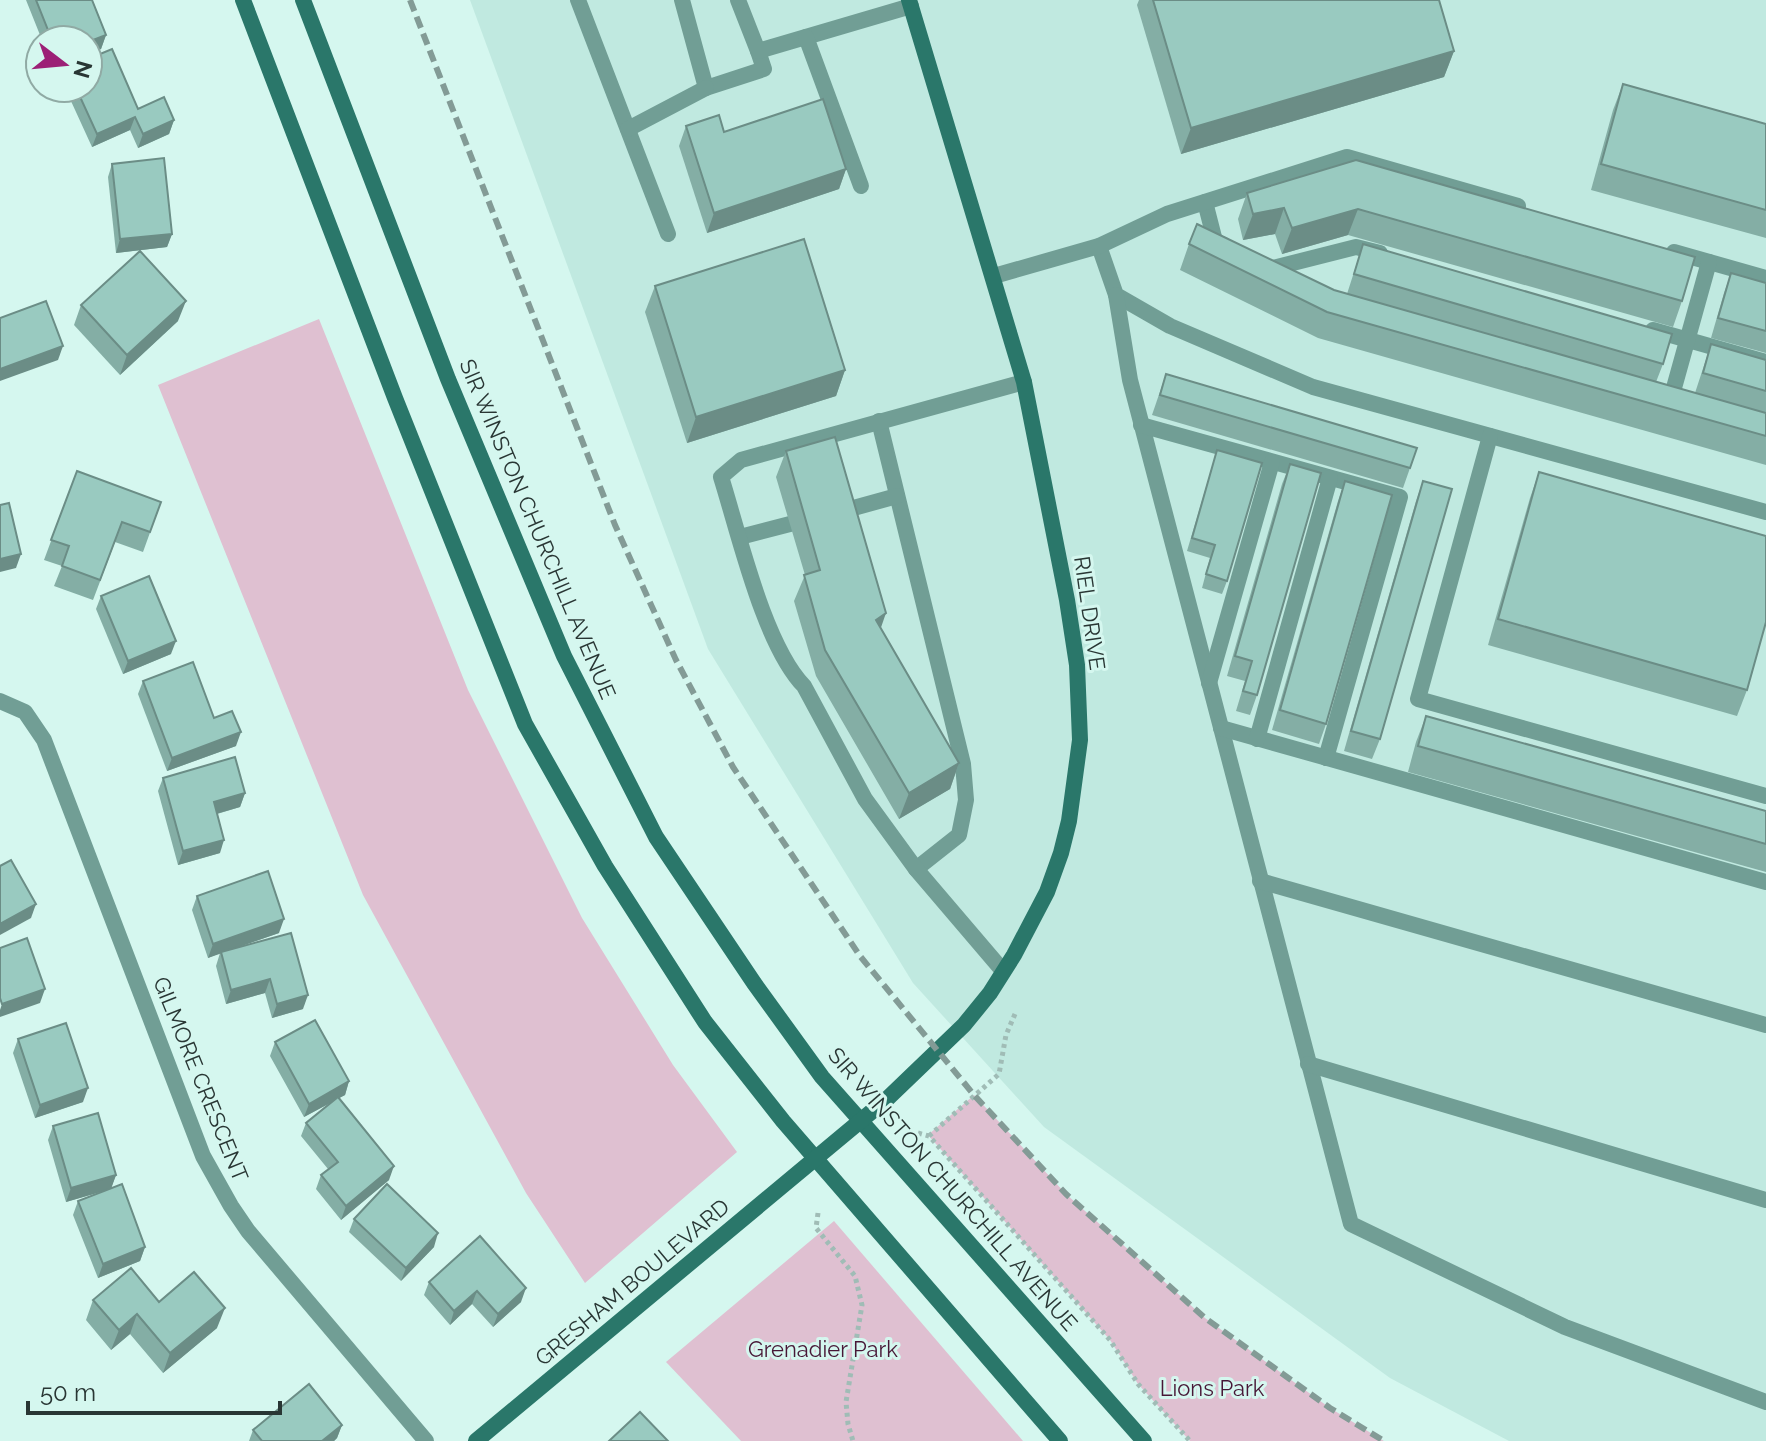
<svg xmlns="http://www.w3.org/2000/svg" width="1766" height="1441" viewBox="0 0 1766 1441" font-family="Raleway,sans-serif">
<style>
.built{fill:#c0e9e0}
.green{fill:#dfc0d1}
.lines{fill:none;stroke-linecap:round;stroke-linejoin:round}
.path{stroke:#a0bcb6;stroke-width:5;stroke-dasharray:4 4;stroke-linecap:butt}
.lane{stroke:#719e95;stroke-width:16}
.street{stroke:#719e95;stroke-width:16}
.secondary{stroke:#2a776a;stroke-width:16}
.rail{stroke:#839b96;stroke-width:6;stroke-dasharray:12 6;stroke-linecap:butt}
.wall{fill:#84aea5}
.shaded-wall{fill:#6b8d86}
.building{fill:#99cac0;stroke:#6b8d86;stroke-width:2}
.labels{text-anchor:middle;stroke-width:6;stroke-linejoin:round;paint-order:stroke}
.street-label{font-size:22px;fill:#293634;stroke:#d5f7ef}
.park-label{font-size:22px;fill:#471736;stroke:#d5f7ef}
</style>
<rect width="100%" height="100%" fill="#d5f7ef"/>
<!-- built -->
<polygon class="built" points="470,0 1766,0 1766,1441 1509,1441 1390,1378 1044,1127 913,983 708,649"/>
<!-- green -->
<g class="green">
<polygon points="319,319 468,690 582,918 673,1065 737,1152 585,1283 526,1193 363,895 158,385"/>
<polygon points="974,1095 1066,1194 1205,1318 1330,1408 1384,1441 1190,1441 1138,1384 1110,1340 928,1135"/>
<polygon points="834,1221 1023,1441 741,1441 666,1362"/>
</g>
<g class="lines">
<!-- path -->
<g class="path">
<polyline points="918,1133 929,1136 1110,1340 1138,1384 1190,1441"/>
<polyline points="929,1136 999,1074 1006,1035 1015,1014"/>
<polyline points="818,1213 816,1228 855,1276 862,1305 846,1402 848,1424 853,1441"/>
</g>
<!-- lane -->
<g class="lane">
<polyline points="578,0 668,234"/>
<polyline points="682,0 706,88 764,69 758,51"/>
<polyline points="738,0 758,51 911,6"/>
<polyline points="806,37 861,186"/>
<polyline points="628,129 706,88"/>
<polyline points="1205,202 1215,241 1224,245"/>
<polyline points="1099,246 1116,295 1170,326 1313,387 1766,512"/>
<polyline points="1674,252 1766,278"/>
<polyline points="1273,268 1356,247 1380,253"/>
<polyline points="994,276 1099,246 1167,214 1347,157 1518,206"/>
<polyline points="1116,295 1130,380 1351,1224 1565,1327 1766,1402"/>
<polyline points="1653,330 1766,362"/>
<polyline points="1672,395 1709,262"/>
<polyline points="879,421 963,764 966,800 959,835 916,869"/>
<polyline points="1141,425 1400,497 1326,758"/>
<polyline points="1490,436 1418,699 1766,796"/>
<polyline points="839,512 897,496"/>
<polyline points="740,537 790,524"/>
<polyline points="1209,683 1272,462"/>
<polyline points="1221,728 1766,882"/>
<polyline points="1257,739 1330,478"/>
<polyline points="1260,881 1766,1025"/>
<path d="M1003 971 916 869 865 799 804 686C764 645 739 534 721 477L741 460 1024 382"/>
<polyline points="1308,1064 1766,1200"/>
</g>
<!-- street -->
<polyline class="street" points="0,701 25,712 44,740 203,1156 231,1206 248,1231 426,1441"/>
<!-- secondary -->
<g class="secondary">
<polyline points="243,0 395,398 525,724 605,866 705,1022 783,1121 1060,1441"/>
<polyline points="303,0 448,379 564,656 656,837 754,983 822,1077 1144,1441"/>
<polyline points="476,1441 888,1098 964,1025 990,993 1014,955 1047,892 1061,853 1069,821 1080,740 1077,665 1067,600 1024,382 909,0"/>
</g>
<!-- rail -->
<polyline class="rail" points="410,0 615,525 676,660 733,767 860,956 974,1095 1066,1194 1205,1318 1330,1408 1384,1441"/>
</g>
<!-- wall -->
<g class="wall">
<polygon points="26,0 92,0 106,35 101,49 88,54 88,40 42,40"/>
<polygon points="1139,0 1439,0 1454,51 1444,77 1181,154 1137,5"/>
<polygon points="1623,84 1766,124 1766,238 1591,190 1613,110"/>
<polygon points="65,88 88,88 138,109 174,120 169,134 138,148 130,130 92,147"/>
<polygon points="686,126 724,132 846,169 839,189 707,233 679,146"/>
<polygon points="1356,160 1682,301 1673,327 1348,235 1282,254 1275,234 1243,240 1238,219 1247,193"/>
<polygon points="112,164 172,234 167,247 116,253 108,177"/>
<polygon points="1189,244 1347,294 1363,244 1663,364 1656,382 1695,393 1711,344 1766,360 1766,465 1318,338 1180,270"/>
<polygon points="1731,273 1766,283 1766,353 1711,338 1724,293"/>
<polygon points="655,286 845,370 836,396 687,443 645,312"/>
<polygon points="81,305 178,321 120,375 74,325"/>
<polygon points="1166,374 1410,468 1403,488 1152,415"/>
<polygon points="1217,450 1227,581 1222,594 1202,588 1210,558 1187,551"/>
<polygon points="786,451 881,628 959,763 950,789 899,819 816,676 794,601 805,575 776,477"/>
<polygon points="1290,464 1257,695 1250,715 1236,711 1245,681 1227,676 1282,484"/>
<polygon points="77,471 161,502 143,552 115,542 93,600 54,586 62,566 44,560"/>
<polygon points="1539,472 1747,690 1737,716 1488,645 1530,498"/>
<polygon points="1345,481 1326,724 1319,744 1272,730 1338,501"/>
<polygon points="1423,481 1380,739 1372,759 1344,751 1416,501"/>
<polygon points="101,596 171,654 123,674 96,609"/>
<polygon points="143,681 214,718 236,746 167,771 138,694"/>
<polygon points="1426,716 1766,811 1766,872 1408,772 1416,742"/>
<polygon points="163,778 245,793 240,807 217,814 220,853 178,865 158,791"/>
<polygon points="197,896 279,933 235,948 303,1009 272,1018 265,993 226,1004 216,966 220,953 208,958 192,910"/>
<polygon points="18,1039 83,1102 35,1118 13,1053"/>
<polygon points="275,1042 349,1081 345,1095 339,1098 389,1180 341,1220 316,1189 321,1175 328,1169 301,1136 306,1123 332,1102 304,1117 270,1056"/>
<polygon points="53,1126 116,1175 111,1188 145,1247 140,1261 98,1278 73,1215 78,1201 110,1189 66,1202 48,1140"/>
<polygon points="354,1219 434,1247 401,1281 349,1232"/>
<polygon points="480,1236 521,1302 493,1327 472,1304 450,1325 424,1295 429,1282"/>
<polygon points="93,1300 159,1302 217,1328 163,1373 130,1334 111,1350 86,1320"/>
<polygon points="342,1425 337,1438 334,1441 249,1441 253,1430"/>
</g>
<!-- shaded-wall -->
<g class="shaded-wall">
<polygon points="106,35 101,49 88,54 88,42"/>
<polygon points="1454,51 1444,77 1181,154 1191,128"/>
<polygon points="135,117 130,130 92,147 97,134"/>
<polygon points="174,120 169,134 138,148 143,134"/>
<polygon points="846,169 839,189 707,233 714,213"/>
<polygon points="1284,208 1275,234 1243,240 1253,214"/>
<polygon points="1358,209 1348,235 1282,254 1292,228"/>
<polygon points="172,234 167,247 116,253 120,239"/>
<polygon points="186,301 178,321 120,375 127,355"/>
<polygon points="63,346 58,360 0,381 0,369"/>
<polygon points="845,370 836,396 687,443 696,417"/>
<polygon points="21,554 16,568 0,572 0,559"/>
<polygon points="886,613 877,639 876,620"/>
<polygon points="176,641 171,654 123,674 128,661"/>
<polygon points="241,732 236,746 167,771 172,758"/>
<polygon points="959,763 950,789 899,819 909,793"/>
<polygon points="245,793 240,807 209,816 214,802"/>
<polygon points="224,840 220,853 178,865 183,851"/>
<polygon points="36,904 31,918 0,935 0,924"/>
<polygon points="284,919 279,933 208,958 213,944"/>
<polygon points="270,979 265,993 226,1004 231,990"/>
<polygon points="45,989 40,1003 0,1017 0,1010 2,1004"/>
<polygon points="308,995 303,1009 272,1018 277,1004"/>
<polygon points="349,1081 345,1095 304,1117 309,1104"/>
<polygon points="88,1088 83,1102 35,1118 40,1105"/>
<polygon points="394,1166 389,1180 341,1220 346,1206"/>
<polygon points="116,1175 111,1189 66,1202 71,1188"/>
<polygon points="438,1233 434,1247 401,1281 406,1268"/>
<polygon points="145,1247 140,1261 98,1278 103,1264"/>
<polygon points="526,1288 521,1302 493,1327 498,1314"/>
<polygon points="477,1291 472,1304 450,1325 454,1311"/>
<polygon points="225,1308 217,1328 163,1373 170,1353"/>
<polygon points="137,1314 130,1334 111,1350 119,1330"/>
<polygon points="342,1425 337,1438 334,1441 322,1441"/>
</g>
<!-- building -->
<g class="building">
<polygon points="36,0 92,0 106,35 88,42 88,40 52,40"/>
<polygon points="1153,0 1439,0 1454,51 1191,128"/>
<polygon points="112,49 138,109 164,97 174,120 143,134 135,117 97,134 76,88 88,88 88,59"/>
<polygon points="1623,84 1766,124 1766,210 1601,164"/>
<polygon points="823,99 846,169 714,213 686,126 719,115 724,132"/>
<polygon points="164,158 172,234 120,239 112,164"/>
<polygon points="1356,160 1695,257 1682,301 1358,209 1292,228 1284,208 1253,214 1247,193"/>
<polygon points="1197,224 1334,290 1766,413 1766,436 1327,312 1189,244"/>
<polygon points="804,239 845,370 696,417 655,286"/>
<polygon points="1363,244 1672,334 1663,364 1354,274"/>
<polygon points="140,251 186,301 127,355 81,305"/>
<polygon points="1731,273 1766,283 1766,331 1718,318"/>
<polygon points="46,301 63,346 0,369 0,318"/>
<polygon points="1711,344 1766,360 1766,391 1703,373"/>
<polygon points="1166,374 1417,448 1410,468 1160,395"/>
<polygon points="835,437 886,613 876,620 959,763 909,793 825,650 804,575 820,570 786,451"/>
<polygon points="1217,450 1262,463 1227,581 1206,574 1215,545 1192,538"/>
<polygon points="1290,464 1321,473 1257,695 1243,691 1252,661 1235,656"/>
<polygon points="77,471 161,502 150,532 122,522 100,580 62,566 69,546 51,540"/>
<polygon points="1539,472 1766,536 1766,622 1747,690 1498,619"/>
<polygon points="1345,481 1392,495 1326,724 1280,710"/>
<polygon points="1423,481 1452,489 1380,739 1351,731"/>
<polygon points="9,503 21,554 0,559 0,505"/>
<polygon points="149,576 176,641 128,661 101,596"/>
<polygon points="193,662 214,718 232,711 241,732 172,758 143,681"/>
<polygon points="1426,716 1766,811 1766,844 1418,746"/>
<polygon points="235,757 245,793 214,802 224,840 183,851 163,778"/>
<polygon points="11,860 36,904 0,924 0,866"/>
<polygon points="268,871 284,919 213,944 197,896"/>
<polygon points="291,933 308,995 277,1004 270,979 231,990 221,952"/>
<polygon points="27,938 45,989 2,1004 0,998 0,948"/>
<polygon points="315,1020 349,1081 309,1104 275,1042"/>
<polygon points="66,1023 88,1088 40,1105 18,1039"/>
<polygon points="338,1097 394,1166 346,1206 321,1175 338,1162 306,1123"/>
<polygon points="98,1113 116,1175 71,1188 53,1126"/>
<polygon points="122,1184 145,1247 103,1264 78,1201"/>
<polygon points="387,1184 438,1233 406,1268 354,1219"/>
<polygon points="480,1236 526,1288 498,1314 477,1291 454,1311 429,1282"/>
<polygon points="131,1268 159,1302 194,1272 225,1308 170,1353 137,1314 119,1330 93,1300"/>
<polygon points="309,1384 342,1425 322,1441 262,1441 253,1430"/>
<polygon points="640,1412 668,1441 609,1441"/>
</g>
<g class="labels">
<!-- street labels -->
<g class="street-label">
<text transform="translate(538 529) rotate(67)" y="8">SIR WINSTON CHURCHILL AVENUE</text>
<text transform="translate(1090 613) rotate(82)" y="8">RIEL DRIVE</text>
<text transform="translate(201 1079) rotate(68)" y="8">GILMORE CRESCENT</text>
<text transform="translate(953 1189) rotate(49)" y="8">SIR WINSTON CHURCHILL AVENUE</text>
<text transform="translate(632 1282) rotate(-40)" y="8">GRESHAM BOULEVARD</text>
</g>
<!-- park labels -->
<g class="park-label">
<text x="823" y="1357">Grenadier Park</text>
<text x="1212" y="1396">Lions Park</text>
</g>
</g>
<!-- north arrow -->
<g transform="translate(64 64) rotate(106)"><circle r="38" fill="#d5f7ef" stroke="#90aaa4" stroke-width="2"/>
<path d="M0-6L14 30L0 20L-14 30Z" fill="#9c2076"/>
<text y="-12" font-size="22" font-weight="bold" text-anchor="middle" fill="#293634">N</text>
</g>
<!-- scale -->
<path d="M28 1401v12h252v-12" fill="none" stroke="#293634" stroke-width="4"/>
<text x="40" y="1401" font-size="24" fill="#293634" stroke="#d5f7ef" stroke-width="6" paint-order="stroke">50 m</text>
</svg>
